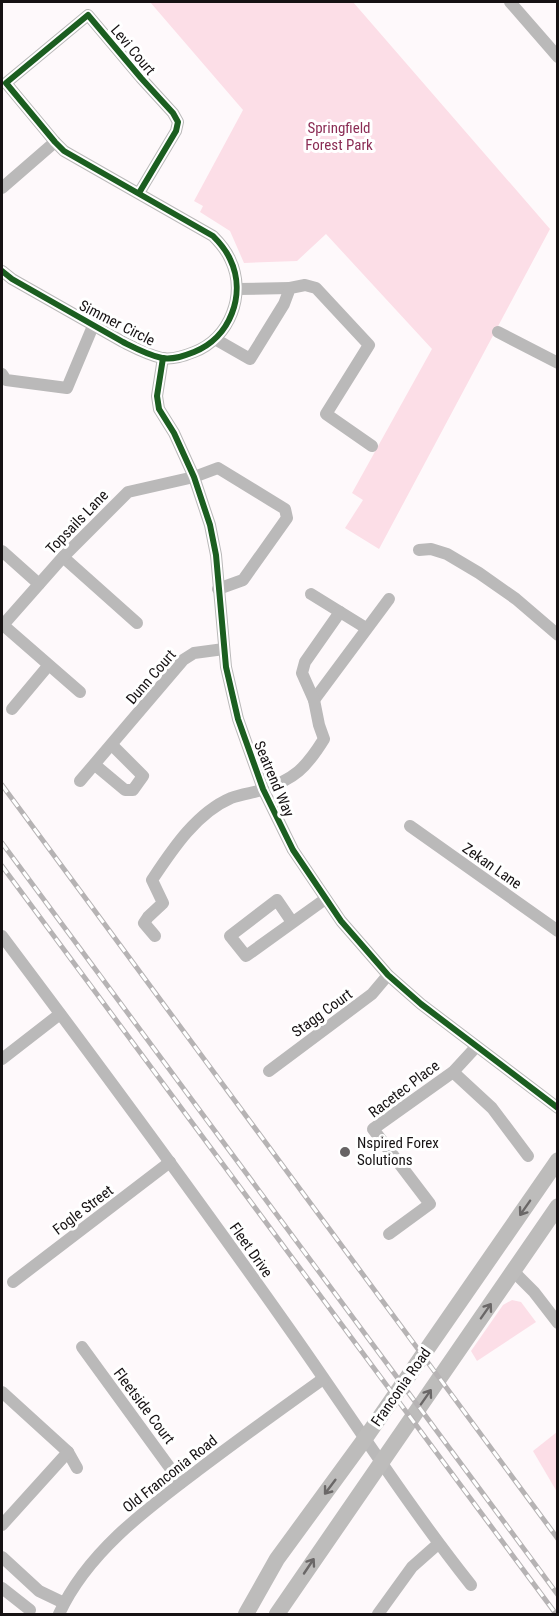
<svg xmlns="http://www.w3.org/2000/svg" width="559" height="1616" viewBox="0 0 559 1616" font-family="'Roboto Condensed',sans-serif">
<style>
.green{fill:#fcdee7}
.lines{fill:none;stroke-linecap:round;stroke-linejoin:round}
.minor{stroke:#bab9b9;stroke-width:12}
.major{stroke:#bdbcbb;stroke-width:16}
.rail-casing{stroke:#b6b3b4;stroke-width:5}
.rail{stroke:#fff;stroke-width:3;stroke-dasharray:9;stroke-linecap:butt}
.cycleway-casing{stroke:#fff;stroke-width:10}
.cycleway{stroke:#1b5e20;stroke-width:6}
.oneway{stroke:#6a6767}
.poi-dot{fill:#676364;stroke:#fff;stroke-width:2}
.labels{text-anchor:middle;stroke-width:6;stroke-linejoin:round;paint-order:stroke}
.street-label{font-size:15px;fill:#161213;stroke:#fff}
.park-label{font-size:15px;fill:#8b2d55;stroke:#fff}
.poi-label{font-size:15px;fill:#161213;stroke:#fff;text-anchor:start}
</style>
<rect width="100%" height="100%" fill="#fef9fb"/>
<!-- green -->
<g class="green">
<polygon points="150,2 353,2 550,229 379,549 345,528 363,500 352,493 432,349 326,234 297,261 244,263 230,231 200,212 203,206 194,201 243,110"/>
<polygon points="512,1300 521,1302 536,1322 477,1361 471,1351 503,1305"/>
<polygon points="557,1432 557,1492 533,1451"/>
</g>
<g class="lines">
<!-- minor -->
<g class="minor">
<polyline points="510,2 558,57"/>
<polyline points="2,188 55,142"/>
<path d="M2 271 12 279 123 342C135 348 148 355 162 358 173 360 184 356 194 352 230 338 247 294 230 259 226 250 220 243 213 236L64 151 55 142 6 83 88 15 141 78 173 113 178 122 176 131 139 193"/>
<polyline points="237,289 290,288"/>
<polyline points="498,332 558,363"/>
<polyline points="215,339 250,359 284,304 290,288 305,285 316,288 369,345 326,414 372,446"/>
<polyline points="163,358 157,396 159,409 174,433 194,477 210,525 216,555 226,667 238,719 263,789 293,850 341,921 388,975 421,1004 558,1108"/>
<polyline points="2,374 6,380 67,388 93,326"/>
<polyline points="419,550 431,549 447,554 479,573 516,599 558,635"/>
<polyline points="2,551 39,584"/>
<polyline points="63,557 137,623"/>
<polyline points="311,594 366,628"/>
<polyline points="80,692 3,625 63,557 128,492 194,477 218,468 285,509 287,518 243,580 218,589"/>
<polyline points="314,700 389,599"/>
<polyline points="12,709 48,666"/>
<polyline points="95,765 125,790 133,790 143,776 112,745"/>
<polyline points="80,781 183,660 194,653 224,649"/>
<polyline points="410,826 558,931"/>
<polyline points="292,922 277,900 230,936 246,956 324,900"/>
<path d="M2 936C99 1065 195 1195 288 1327 349 1413 405 1502 471 1585"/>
<path d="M155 936 144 923 148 917 163 903 152 880C172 850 196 813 231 798 241 794 252 793 262 790 295 779 306 768 324 739L319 725 314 700 302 673 305 662 340 612"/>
<polyline points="2,1059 60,1014"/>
<polyline points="269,1071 372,994 388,975"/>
<polyline points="453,1072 492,1108 528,1156"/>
<polyline points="389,1234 430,1204 373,1129 453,1072 476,1047"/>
<polyline points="514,1272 534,1292 558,1323"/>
<polyline points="13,1282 170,1162"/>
<polyline points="82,1347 181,1483"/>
<polyline points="2,1392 68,1452 77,1468"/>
<polyline points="2,1525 68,1452"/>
<polyline points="2,1557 39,1591 64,1603"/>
<polyline points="2,1588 30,1610"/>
<path d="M59 1614C87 1553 145 1510 197 1471 239 1439 281 1409 323 1379"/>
<polyline points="378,1614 412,1567 438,1544"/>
</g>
<!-- major -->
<g class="major">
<polyline points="246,1614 277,1559 364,1440 558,1160"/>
<polyline points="277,1614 558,1206"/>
</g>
<!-- rail casing -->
<g class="rail-casing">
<g id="rail">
<polyline points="2,785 558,1539"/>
<polyline points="2,843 558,1595"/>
<polyline points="2,866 556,1614"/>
</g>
</g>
<!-- rail -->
<use href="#rail" class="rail"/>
<!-- cycleway casing -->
<g class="cycleway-casing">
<g id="cycleway">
<path d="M2 271 12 279 123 342C135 348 148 355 162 358 173 360 184 356 194 352 230 338 247 294 230 259 226 250 220 243 213 236L64 151 55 142 6 83 88 15 141 78 173 113 178 122 176 131 139 193"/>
<polyline points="163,358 157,396 159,409 174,433 194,477 210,525 216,555 226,667 238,719 263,789 293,850 341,921 388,975 421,1004 558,1108"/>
</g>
</g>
<!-- cycleway -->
<use href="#cycleway" class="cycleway"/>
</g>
<!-- one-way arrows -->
<defs><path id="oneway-shaft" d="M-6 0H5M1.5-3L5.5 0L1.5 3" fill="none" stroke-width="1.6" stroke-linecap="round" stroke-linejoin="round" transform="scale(1.5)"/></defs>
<g class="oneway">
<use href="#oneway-shaft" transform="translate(525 1208) rotate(125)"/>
<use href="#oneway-shaft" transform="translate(486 1311) rotate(-55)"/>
<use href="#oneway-shaft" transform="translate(426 1397) rotate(-55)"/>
<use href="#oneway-shaft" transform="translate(330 1487) rotate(127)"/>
<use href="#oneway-shaft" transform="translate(309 1566) rotate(-56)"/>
</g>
<!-- markers -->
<circle class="poi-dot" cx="345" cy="1152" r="6"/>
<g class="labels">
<!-- street labels -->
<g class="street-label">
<text transform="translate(133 50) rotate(50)" y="5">Levi Court</text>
<text transform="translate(117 323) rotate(27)" y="5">Simmer Circle</text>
<text transform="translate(77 522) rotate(-46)" y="5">Topsails Lane</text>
<text transform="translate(151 677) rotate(-49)" y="5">Dunn Court</text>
<text transform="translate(274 779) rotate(67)" y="5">Seatrend Way</text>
<text transform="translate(492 866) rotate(35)" y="5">Zekan Lane</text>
<text transform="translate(322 1013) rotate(-36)" y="5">Stagg Court</text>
<text transform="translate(404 1089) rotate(-37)" y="5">Racetec Place</text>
<text transform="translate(83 1210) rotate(-37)" y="5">Fogle Street</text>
<text transform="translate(251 1250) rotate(55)" y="5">Fleet Drive</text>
<text transform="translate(401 1387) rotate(-55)" y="5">Franconia Road</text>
<text transform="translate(144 1406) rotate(53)" y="5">Fleetside Court</text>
<text transform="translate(170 1474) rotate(-38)" y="5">Old Franconia Road</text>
</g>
<!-- park labels -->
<g class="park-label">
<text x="339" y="133">Springfield<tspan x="339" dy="17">Forest Park</tspan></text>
</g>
<!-- poi labels -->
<g class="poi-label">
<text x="357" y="1148">Nspired Forex<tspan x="357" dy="17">Solutions</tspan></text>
</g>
</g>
<!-- border -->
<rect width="559" height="1616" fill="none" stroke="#161213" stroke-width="6"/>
</svg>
